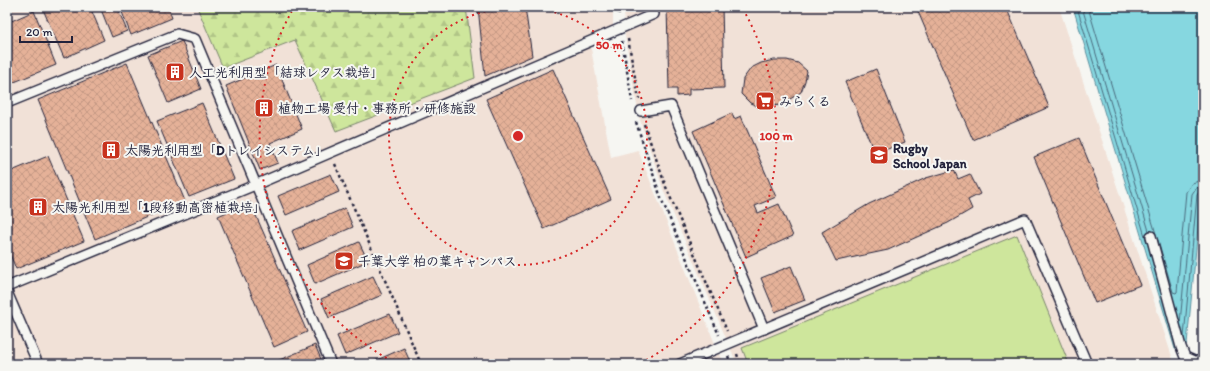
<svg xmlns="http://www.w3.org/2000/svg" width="1210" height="371" viewBox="0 0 1210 371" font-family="Itim,'Klee One',sans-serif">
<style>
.built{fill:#f1e1d7}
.forest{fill:url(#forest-firs);stroke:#78846c}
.pitch{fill:#cee69c;stroke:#78846c}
.water{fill:#86d7e0;stroke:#5e8f9e}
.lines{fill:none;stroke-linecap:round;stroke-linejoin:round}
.shore{stroke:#4a6a7d;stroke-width:1}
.building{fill:url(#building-cross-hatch);stroke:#22223b}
.lane-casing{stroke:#22223b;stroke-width:12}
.path{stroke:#22223b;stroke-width:2.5;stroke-dasharray:3 3;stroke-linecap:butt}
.lane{stroke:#f6f6f2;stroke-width:9}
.ring{fill:none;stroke:#d62828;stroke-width:2;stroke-dasharray:2 4}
.labels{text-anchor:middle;stroke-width:4;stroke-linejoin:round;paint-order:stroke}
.poi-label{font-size:13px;font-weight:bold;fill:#22223b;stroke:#f6f6f2;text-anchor:start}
.centre{fill:#d62828;stroke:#f6f6f2;stroke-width:2}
.ring-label{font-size:12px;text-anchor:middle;font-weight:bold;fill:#d62828;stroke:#f6f6f2;stroke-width:4;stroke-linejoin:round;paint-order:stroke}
</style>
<defs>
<pattern id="forest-firs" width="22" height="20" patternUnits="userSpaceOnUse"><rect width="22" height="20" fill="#cee69c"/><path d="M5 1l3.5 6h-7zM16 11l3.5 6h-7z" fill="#b1c587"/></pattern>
<pattern id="building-cross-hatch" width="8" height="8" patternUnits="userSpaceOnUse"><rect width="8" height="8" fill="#e5b198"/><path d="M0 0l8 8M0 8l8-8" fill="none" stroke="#c49884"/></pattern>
</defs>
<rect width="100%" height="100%" fill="#f6f6f2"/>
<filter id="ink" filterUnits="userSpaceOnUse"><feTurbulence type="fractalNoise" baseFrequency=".025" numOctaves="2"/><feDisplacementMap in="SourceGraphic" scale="8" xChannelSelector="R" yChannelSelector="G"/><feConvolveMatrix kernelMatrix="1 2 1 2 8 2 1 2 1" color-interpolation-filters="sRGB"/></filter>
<g filter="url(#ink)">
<!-- built -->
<g class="built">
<polygon points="7,7 613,7 613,27 589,38 611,157 638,150 723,364 7,364"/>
<polygon points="624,7 1059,7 1174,363 1170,364 737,364 664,192 639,117 625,36"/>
</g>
<!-- forest -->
<polygon class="forest" points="197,7 466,7 475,78 336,131 295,40 223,68"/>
<!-- pitch -->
<polygon class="pitch" points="1017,235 1069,364 748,364 742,348"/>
<!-- water -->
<polygon class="water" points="1073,7 1203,7 1203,174 1187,344 1175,349"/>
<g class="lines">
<!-- shore -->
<g class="shore">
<polyline points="1077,7 1147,243"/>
<polyline points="1082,7 1149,231"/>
<polyline points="1088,7 1156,234"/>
<polyline points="1158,240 1173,292 1176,293 1177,292 1186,192 1192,183 1203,180"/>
<polyline points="1180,323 1192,194 1196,188 1203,186"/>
<polyline points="1184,337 1197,195 1199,192 1203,191"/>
</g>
</g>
<!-- building -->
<g class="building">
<polygon points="42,7 90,7 104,40 64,58"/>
<polygon points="100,7 117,7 127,31 112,37"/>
<polygon points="120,7 168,7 172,18 131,35"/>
<polygon points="478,7 525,7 532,56 485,76"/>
<polygon points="667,7 722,7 724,88 689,89 689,95 677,96 677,89 669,89"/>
<polygon points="916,7 1006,7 1049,107 973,140"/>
<polygon points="34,11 56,65 7,85 7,23"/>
<polygon points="182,41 201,89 168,103 148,55"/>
<polygon points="774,60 787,60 798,63 807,71 805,81 801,92 781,105 760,107 750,103 741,94 743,79 751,68 761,63"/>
<polygon points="127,63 185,201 95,239 38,100"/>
<polygon points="276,65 302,129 270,143 278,163 260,170 226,86"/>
<polygon points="553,69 611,199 544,229 486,99"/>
<polygon points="876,69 905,142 875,154 845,82"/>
<polygon points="202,103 234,179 189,197 157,121"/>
<polygon points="732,113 734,119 741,116 776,197 755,206 758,213 779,204 793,236 746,257 693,131"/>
<polygon points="1079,138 1140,285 1095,303 1034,157"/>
<polygon points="48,156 84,241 16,269 7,247 7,173"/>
<polygon points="954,170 958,179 970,174 980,194 968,200 972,209 948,223 888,250 836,261 822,232 869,204 926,178"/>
<polygon points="331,174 339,192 286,215 278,196"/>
<polygon points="250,202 307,332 274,347 218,216"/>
<polygon points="345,208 353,227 300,250 292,231"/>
<polygon points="359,242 368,261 315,284 307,265"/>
<polygon points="791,266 805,300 775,312 761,278"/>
<polygon points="373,276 382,295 329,318 321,299"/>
<polygon points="390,314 398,332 345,355 337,336"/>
<polygon points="315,345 323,364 270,364"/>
<polygon points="404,348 411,364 368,364"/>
</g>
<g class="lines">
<!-- lane casing -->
<g class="lane-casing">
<g id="lane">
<polyline points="7,103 177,34 195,39 331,364"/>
<polyline points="641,111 671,106 764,329"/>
<polyline points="1151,236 1181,347 1185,357 1194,361 1203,361"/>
<polyline points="7,287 255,185 654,14"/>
<polyline points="7,292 38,364"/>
<polyline points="680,364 1025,219 1087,364"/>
</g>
</g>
<!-- path -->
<g class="path">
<polyline points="619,7 619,14"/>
<polyline points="628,39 639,99"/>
<polyline points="622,41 632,101"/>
<polyline points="636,122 661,198 719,335"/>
<polyline points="644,124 666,187 727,331"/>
<polyline points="335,164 421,364"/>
<polyline points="737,354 740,364"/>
<polyline points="728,356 731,364"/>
</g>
<!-- lane -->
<use href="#lane" class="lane"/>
</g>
</g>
<!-- distance rings -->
<g class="ring">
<path d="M519 7A129 129 0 1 1 517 7"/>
<path d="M397 364A258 258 0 0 1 293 9M743 9A258 258 0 0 1 639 364"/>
</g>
<!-- icons -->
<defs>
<g id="building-square" transform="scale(1)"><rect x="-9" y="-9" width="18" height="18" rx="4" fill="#c8321e" stroke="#f6f6f2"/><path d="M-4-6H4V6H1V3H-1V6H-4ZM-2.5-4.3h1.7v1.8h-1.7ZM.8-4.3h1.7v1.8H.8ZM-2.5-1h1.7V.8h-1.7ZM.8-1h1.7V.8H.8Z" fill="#fff"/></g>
<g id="supermarket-square" transform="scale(1)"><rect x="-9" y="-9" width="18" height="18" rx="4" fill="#c8321e" stroke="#f6f6f2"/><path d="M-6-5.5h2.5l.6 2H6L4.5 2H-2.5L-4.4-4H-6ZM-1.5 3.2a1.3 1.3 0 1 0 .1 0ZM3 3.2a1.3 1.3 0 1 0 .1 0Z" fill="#fff"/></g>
<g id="school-square" transform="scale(1)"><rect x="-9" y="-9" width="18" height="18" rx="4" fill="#c8321e" stroke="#f6f6f2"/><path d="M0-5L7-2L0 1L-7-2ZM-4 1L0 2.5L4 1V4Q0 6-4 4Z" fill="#fff"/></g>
<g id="university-square" transform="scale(1)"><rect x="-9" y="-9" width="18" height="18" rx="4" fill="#c8321e" stroke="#f6f6f2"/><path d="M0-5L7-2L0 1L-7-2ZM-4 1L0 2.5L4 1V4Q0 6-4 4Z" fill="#fff"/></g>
</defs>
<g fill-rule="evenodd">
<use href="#building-square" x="175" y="72"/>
<use href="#supermarket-square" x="765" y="101"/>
<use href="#building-square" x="264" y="108"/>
<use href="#building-square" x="111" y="150"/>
<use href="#school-square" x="879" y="155"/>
<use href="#building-square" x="38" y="207"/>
<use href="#university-square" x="344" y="261"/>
</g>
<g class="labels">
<!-- poi labels -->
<g class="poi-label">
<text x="189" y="77">人工光利用型「結球レタス栽培」</text>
<text x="779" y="106">みらくる</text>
<text x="278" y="113">植物工場 受付・事務所・研修施設</text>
<text x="893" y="153">Rugby<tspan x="893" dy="15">School Japan</tspan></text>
<text x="125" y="155">太陽光利用型「Dトレイシステム」</text>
<text x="52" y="212">太陽光利用型「1段移動高密植栽培」</text>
<text x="358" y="266">千葉大学 柏の葉キャンパス</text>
</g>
</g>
<circle cx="518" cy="136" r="6" class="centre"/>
<g class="ring-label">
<text x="609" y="49">50 m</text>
<text x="776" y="140">100 m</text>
</g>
<!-- margin -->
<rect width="1210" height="371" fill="none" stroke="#f6f6f2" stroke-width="24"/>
<rect x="12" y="12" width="1186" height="347" fill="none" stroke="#22223b" stroke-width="1.5" filter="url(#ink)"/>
<!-- scale -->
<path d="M20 36v6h52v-6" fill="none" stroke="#22223b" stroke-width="2"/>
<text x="26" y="36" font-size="12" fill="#22223b" stroke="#f6f6f2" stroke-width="3" paint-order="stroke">20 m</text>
</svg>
